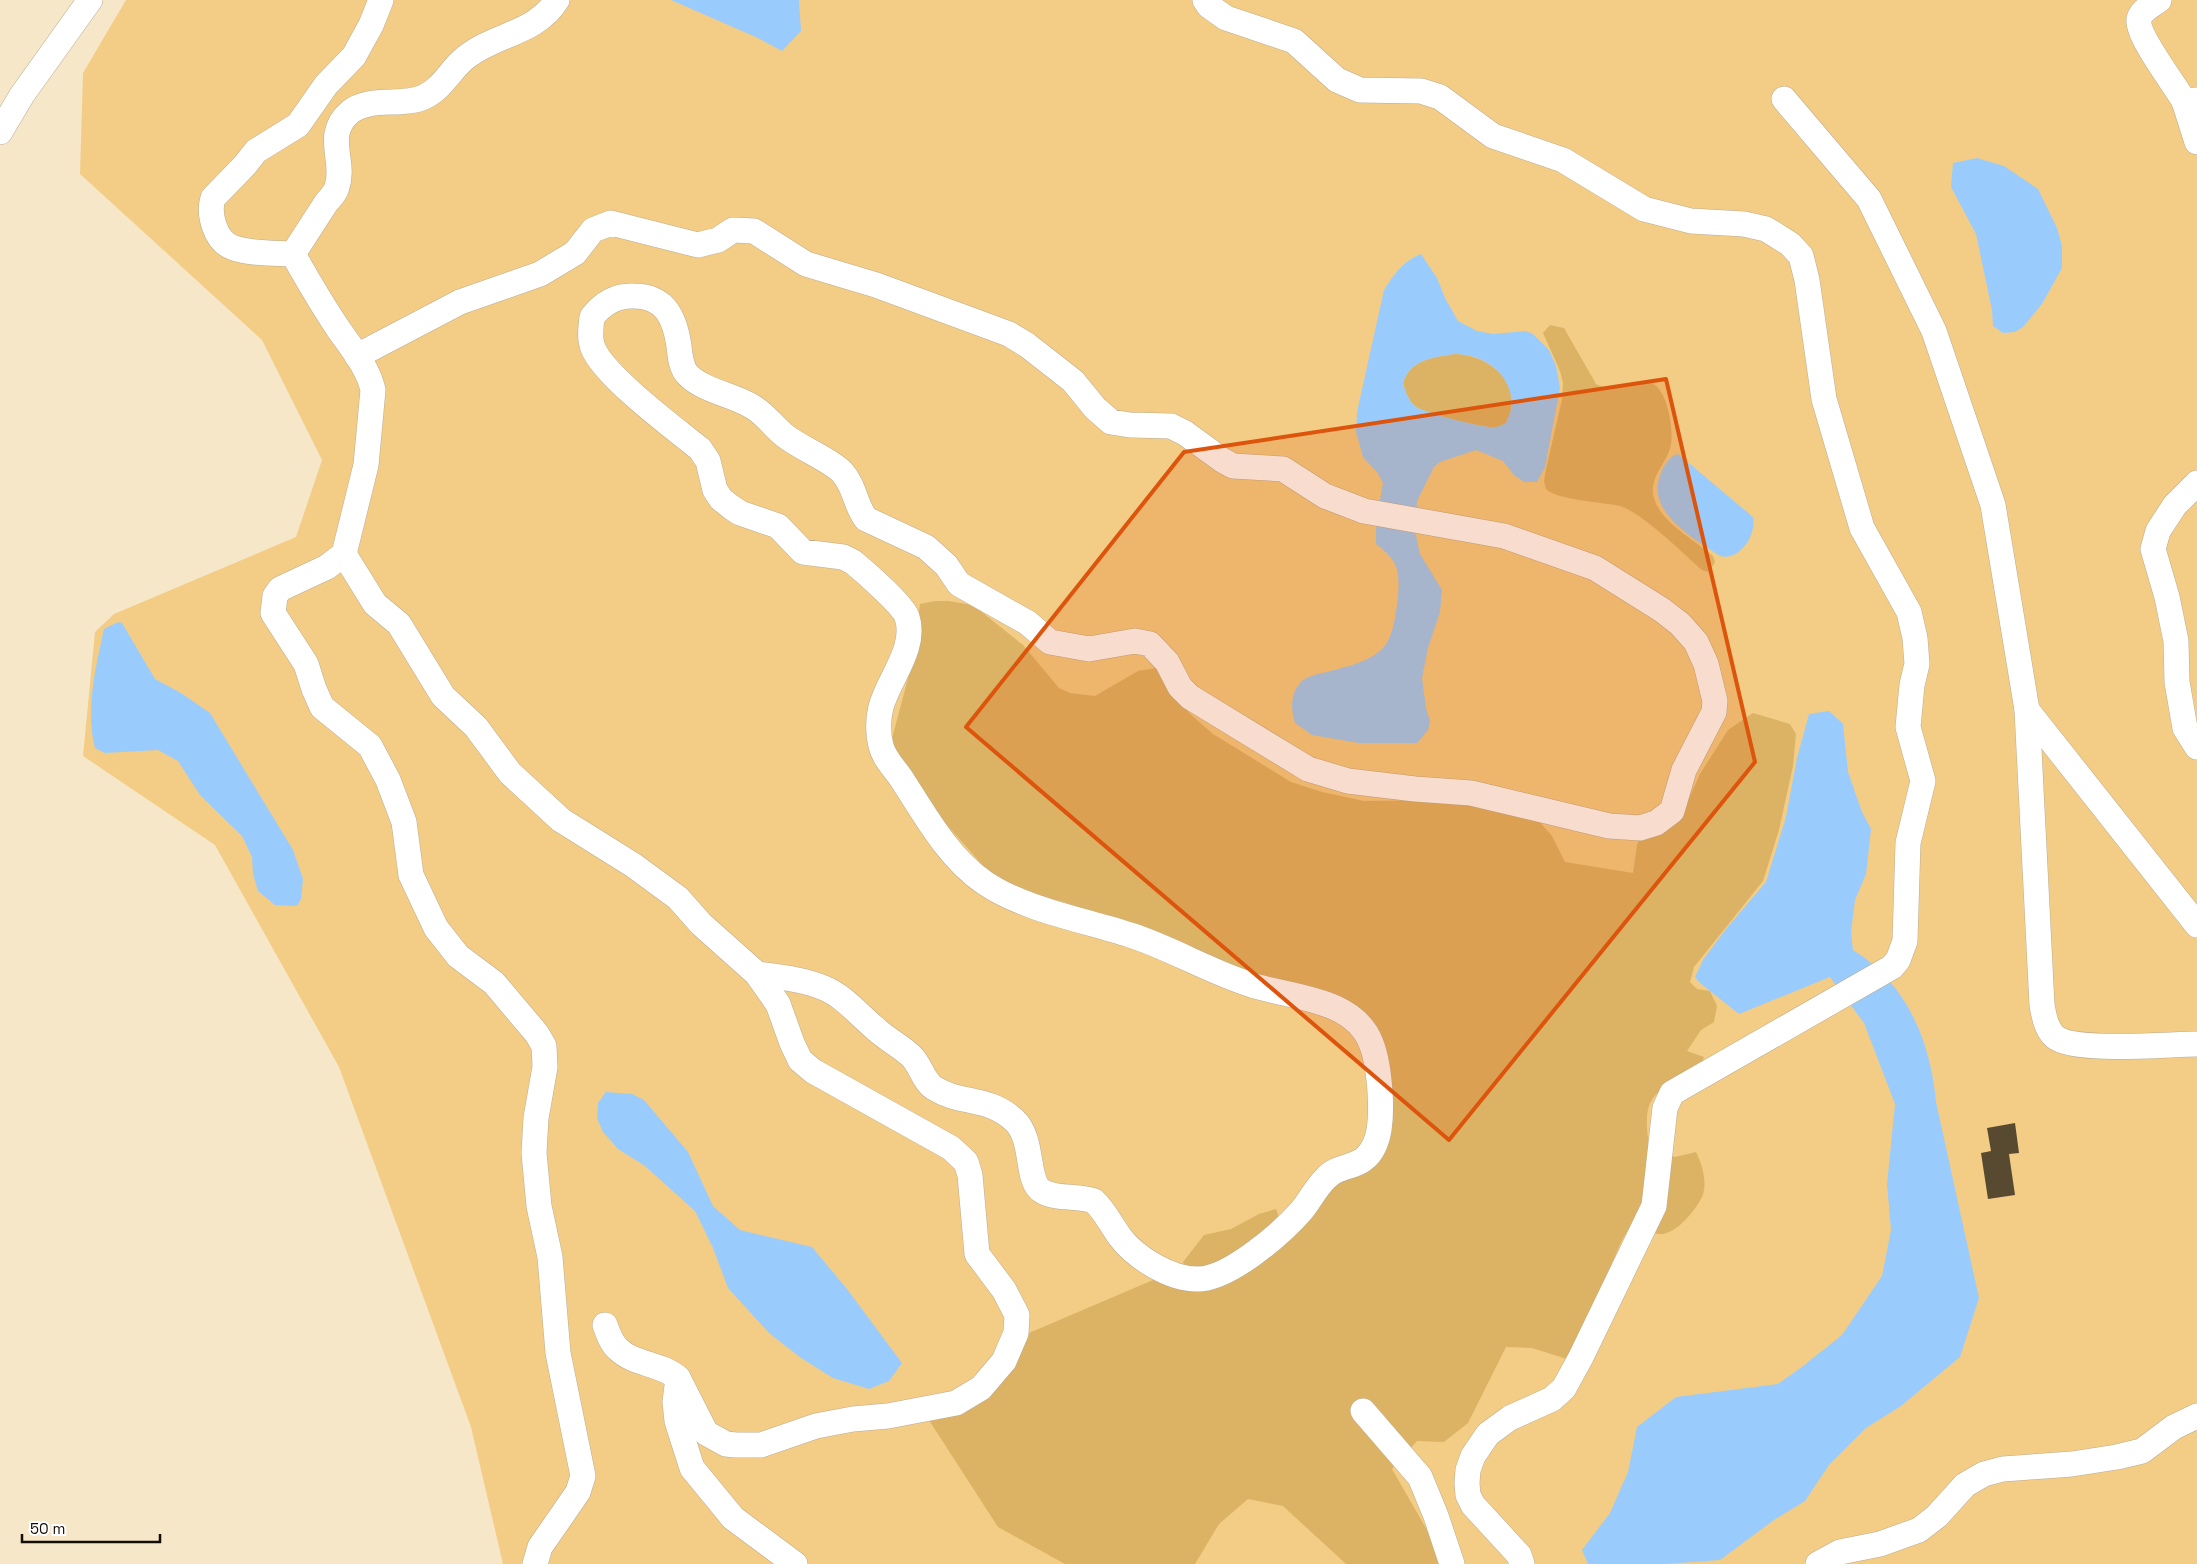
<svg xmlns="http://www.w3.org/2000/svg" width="2197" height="1564" viewBox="0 0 2197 1564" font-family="'Space Grotesk',sans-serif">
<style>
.green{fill:#f3cd86}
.forest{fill:#dcb364}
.water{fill:#99ccfd;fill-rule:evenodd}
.building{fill:#574a31}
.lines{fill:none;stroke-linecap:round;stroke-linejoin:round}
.minor-casing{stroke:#bbac90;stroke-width:26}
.minor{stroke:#fff;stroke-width:25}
.marked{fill:#dd550c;fill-opacity:0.2;stroke:#dd550c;stroke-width:4;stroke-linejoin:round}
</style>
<rect width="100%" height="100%" fill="#f7e7c9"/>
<!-- green -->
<polygon class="green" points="126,0 2197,0 2197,1564 503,1564 471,1427 339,1067 215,845 83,756 95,632 114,614 296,537 322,460 262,340 80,174 83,73"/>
<!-- forest -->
<g class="forest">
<path d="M1550 325 1564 328 1596 384C1614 394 1635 376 1653 384 1668 391 1675 434 1670 448 1666 464 1648 479 1654 498 1661 523 1695 540 1713 556L1715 562 1709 572 1702 570C1684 554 1641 512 1620 506 1603 502 1556 500 1546 489L1544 481 1546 469 1562 400 1563 383 1560 371 1543 333Z"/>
<path d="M1455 354C1482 354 1518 376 1511 409 1510 414 1508 419 1506 423 1502 425 1498 427 1495 427 1486 429 1422 412 1416 407 1409 402 1405 391 1403 383 1410 360 1433 357 1455 354Z"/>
<path d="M935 601H948L973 605 1023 645 1059 688 1070 693 1095 696 1138 671 1156 668 1190 714 1213 734 1291 782 1322 792 1364 801 1460 800 1537 819 1552 836 1565 862 1633 873 1637 845 1643 831 1683 812 1700 774 1728 730 1753 713 1790 724 1796 734 1793 766 1779 830 1763 881 1694 967 1690 982 1697 989 1710 991 1717 1006 1714 1022 1701 1030 1687 1051 1704 1057 1700 1068C1653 1092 1640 1095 1650 1151L1675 1157 1696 1152C1702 1164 1708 1183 1702 1197 1696 1210 1670 1243 1653 1232 1647 1228 1642 1220 1637 1215L1622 1240 1570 1360 1532 1348 1506 1347 1468 1423 1444 1442 1417 1441 1392 1469 1439 1551 1442 1564H1346L1283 1506 1248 1499 1219 1524 1195 1564H1065L998 1527 925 1414 963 1407 1022 1336 1160 1277 1190 1285 1183 1262 1204 1235 1231 1229 1259 1214 1276 1209 1286 1237 1335 1177 1371 1166 1376 1036 1261 976 1064 902 1023 892 995 879 937 814 891 742 913 660 920 604Z"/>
</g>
<!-- water -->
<g class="water">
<polygon points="671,0 799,0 801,31 782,51 758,38"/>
<polygon points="1977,158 2004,166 2038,189 2057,228 2062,246 2062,268 2042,304 2023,327 2015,332 2003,333 1993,326 1992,310 1976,234 1951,187 1953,163"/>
<path d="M1421 254 1437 278 1445 298 1458 321 1477 331 1493 334 1526 331 1533 334 1549 350 1556 366 1560 388 1545 467 1537 482H1524L1514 475 1503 461 1476 450 1440 462 1434 467 1417 501 1415 531 1420 554 1442 590 1440 612 1428 648 1422 678 1426 708 1430 721 1428 730 1417 743H1359L1312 735 1295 723C1291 710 1290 695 1300 683 1306 676 1318 674 1327 672 1345 667 1370 662 1383 648 1394 636 1396 612 1398 597 1400 569 1398 561 1376 544V523L1383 483 1377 472 1363 457 1356 432 1357 412 1384 290C1394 274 1403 261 1421 254ZM1455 354C1484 354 1512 374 1512 405 1511 411 1508 418 1506 423 1502 425 1498 427 1495 427 1486 429 1422 412 1416 407 1409 402 1405 391 1403 383 1410 360 1433 357 1455 354Z"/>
<path d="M1678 454 1753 517C1757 534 1740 562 1720 556 1695 539 1644 512 1661 473 1664 465 1669 457 1678 454Z"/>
<path d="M118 622 122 623 155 679 181 693 210 713 293 850 303 879 301 899 297 906 275 905 258 891 253 874 252 857 242 836 200 795 178 761 158 750 105 753 95 748C85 710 96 666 104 629Z"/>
<path d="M1829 711 1843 724 1848 772 1862 812 1871 829 1866 874 1855 900 1851 932 1853 950C1906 982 1931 1042 1936 1102L1979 1298 1960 1357 1901 1406 1866 1428 1829 1465 1805 1501 1774 1520 1720 1560 1666 1564H1588L1582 1550 1610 1513 1628 1472 1637 1427 1676 1397 1778 1384 1803 1366 1842 1335 1882 1276 1891 1230 1887 1184 1895 1104 1864 1023 1830 977 1739 1014 1700 983 1695 977 1703 960 1726 929 1766 882 1786 817 1797 758 1809 714Z"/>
<polygon points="606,1092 632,1094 644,1100 688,1152 713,1206 740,1230 812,1247 847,1289 902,1363 889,1381 869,1389 833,1378 801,1358 769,1333 728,1288 713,1248 695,1211 645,1166 618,1149 603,1132 597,1118 598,1103"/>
</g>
<!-- building -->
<polygon class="building" points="2015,1123 2019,1153 2009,1154 2015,1195 1988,1199 1981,1153 1991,1151 1987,1128"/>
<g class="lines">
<!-- minor casing -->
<g class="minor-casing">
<g id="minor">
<path d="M381 0 371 25 354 56 326 85 298 125 256 151 245 165 213 198C208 214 215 242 234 248 252 254 275 253 293 254 307 279 321 303 337 327 350 346 368 367 373 390L366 465 344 554 327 567 280 589 275 596 273 613 306 664 314 689 322 707 370 746 388 780 404 822 411 875 436 928 458 956 494 983 537 1034 544 1046 545 1067 536 1118 534 1153 539 1206 550 1257 558 1353 583 1476 578 1492 540 1547 535 1564"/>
<polyline points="1205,0 1209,6 1226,18 1294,41 1337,80 1360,90 1421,91 1440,97 1493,136 1563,160 1644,209 1691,221 1744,224 1766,229 1790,244 1801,256 1807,280 1824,399 1862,528 1909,612 1915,638 1917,664 1912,685 1908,727 1923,781 1908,843 1905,941 1898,960 1892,967 1672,1093 1665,1108 1654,1206 1581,1357 1564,1388 1552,1399 1510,1418 1488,1434 1473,1456 1468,1470 1467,1483 1468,1495 1473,1505 1519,1555 1522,1564"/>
<path d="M2159 0C2152 6 2142 9 2139 19 2136 35 2175 85 2184 101L2197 100"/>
<path d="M1784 99 1869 199 1934 331 1993 505 2027 710 2042 1005C2044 1016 2046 1029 2055 1037 2075 1053 2169 1044 2197 1044"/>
<polyline points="2184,101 2197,142"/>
<polyline points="0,132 22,95 90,0"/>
<path d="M293 254C304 237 315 220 326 203 330 198 335 194 337 187 346 161 323 135 350 112 370 96 402 107 424 97 443 88 450 70 465 58 494 34 536 34 557 0"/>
<path d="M357 356 460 302 540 274 575 253 593 230 611 223 698 245 718 240 733 230 754 231 806 264 876 285 1009 334 1027 345 1073 381 1095 408 1111 422 1130 425 1171 426 1185 433 1222 460 1233 466 1283 469 1325 496 1364 511 1504 536 1595 568 1662 610 1680 624 1696 642 1706 664 1715 701 1714 712 1684 770 1672 811 1656 823 1640 828 1609 826 1471 793 1415 789 1348 781 1308 769 1190 697 1180 687 1167 662 1150 644 1135 641 1089 649 1050 642 1028 623 959 584 946 565 926 547 866 519C855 505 855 486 842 472 829 459 800 448 784 435 773 426 765 414 753 407 733 394 705 392 688 375 681 368 680 356 679 346 675 319 666 296 634 296 616 295 603 303 592 317 591 327 589 338 593 348 604 376 674 428 700 449L708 461 715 490 721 499 731 507 740 513 778 526 803 552 843 557 853 562C864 571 903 605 907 617 917 648 889 678 881 707 878 719 878 734 881 746 884 758 894 768 901 778 925 815 948 858 985 883 1025 910 1084 920 1130 935 1171 948 1208 971 1249 984 1289 998 1353 997 1371 1043 1380 1066 1385 1122 1375 1144 1363 1172 1341 1161 1325 1179 1316 1188 1310 1200 1302 1210 1281 1234 1228 1280 1197 1279 1170 1279 1136 1258 1120 1237 1111 1225 1105 1211 1094 1201 1078 1195 1056 1200 1042 1191 1025 1181 1035 1139 1014 1120 988 1096 961 1105 934 1088 923 1081 920 1063 910 1055 900 1046 887 1039 877 1030 860 1016 844 996 824 988 803 979 779 977 757 974"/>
<polyline points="2197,483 2175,505 2158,531 2153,549 2167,597 2176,641 2177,682 2185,728 2197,747"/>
<polyline points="344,554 375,604 399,624 443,696 476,727 510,773 561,820 633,865 678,898 701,924 757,974 778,1004 792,1043 800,1060 813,1071 951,1148 966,1162 970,1175 977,1254 1004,1290 1017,1315 1016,1333 1004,1361 981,1388 956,1403 888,1416 853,1419 816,1426 761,1445 736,1445 726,1444 706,1433 678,1378"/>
<polyline points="2027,710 2197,925"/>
<path d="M605 1325C608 1333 611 1343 618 1349 634 1365 661 1363 678 1378L675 1402 677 1421 692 1468 733 1518 795 1564"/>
<polyline points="1363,1411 1420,1477 1436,1516 1452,1564"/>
<polyline points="1818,1564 1840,1552 1880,1544 1919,1530 1937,1516 1965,1485 1984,1474 2003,1469 2072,1464 2117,1457 2142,1451 2174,1427 2197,1416"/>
</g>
</g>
<!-- minor -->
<use href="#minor" class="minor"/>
</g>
<!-- marked area -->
<path class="marked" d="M1666 379 1755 762 1449 1140 966 727 1184 452Z"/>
<!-- scale -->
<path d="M22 1534v8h138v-8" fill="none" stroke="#130d04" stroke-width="2.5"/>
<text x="30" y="1534" font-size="15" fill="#130d04" stroke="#ffffff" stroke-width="4" paint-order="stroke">50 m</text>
</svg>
